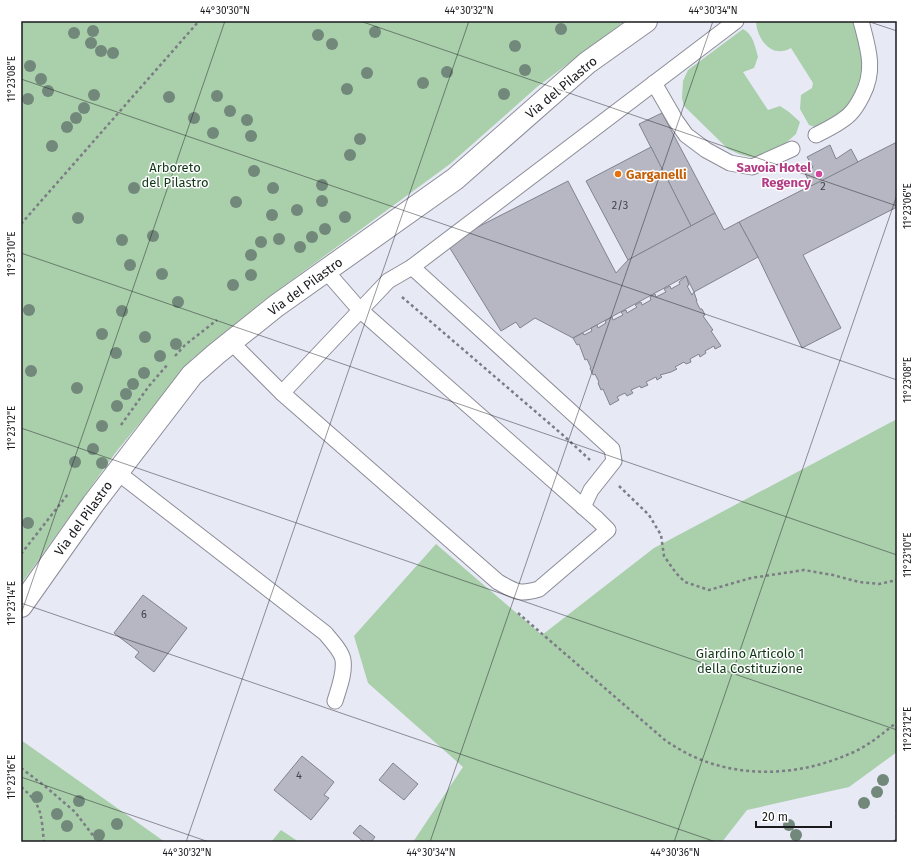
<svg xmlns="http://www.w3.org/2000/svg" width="918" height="863" viewBox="0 0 918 863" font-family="'Fira Sans',sans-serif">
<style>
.green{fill:#a9cfab}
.building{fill:#b6b7c2;stroke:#81838d}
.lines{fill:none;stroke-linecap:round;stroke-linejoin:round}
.service-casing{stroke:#8c8d98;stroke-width:17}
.tertiary-casing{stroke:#8c8d98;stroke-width:24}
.path{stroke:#7c7c84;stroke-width:2.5;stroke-dasharray:3 3;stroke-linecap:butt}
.service{stroke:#fff;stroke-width:15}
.tertiary{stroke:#fff;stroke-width:22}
.tree{fill:#71887b}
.ticks{fill:none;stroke:#1a1a1e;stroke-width:1;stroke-opacity:0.45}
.food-dot{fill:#e8710a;stroke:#fff;stroke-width:1.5}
.hotel-dot{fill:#d1479c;stroke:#fff;stroke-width:1.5}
.labels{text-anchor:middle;stroke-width:3;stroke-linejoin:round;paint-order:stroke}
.number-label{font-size:11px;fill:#414147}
.street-label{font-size:13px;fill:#1a1a1e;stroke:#fff}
.park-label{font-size:13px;fill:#113817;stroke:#fff}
.hotel-label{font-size:13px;font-weight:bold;fill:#b23c85;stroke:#fff;text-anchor:end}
.food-label{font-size:13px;font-weight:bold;fill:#c56008;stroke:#fff;text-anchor:start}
.neatline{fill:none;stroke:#1a1a1e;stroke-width:1.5}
.ticks-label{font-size:10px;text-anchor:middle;fill:#1a1a1e}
</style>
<rect width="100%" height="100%" fill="#e7e9f5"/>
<!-- green -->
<g class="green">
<polygon points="21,21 625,21 537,87 450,164 263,301 192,359 116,452 21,584"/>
<path d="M756 21H853L866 66 864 83 848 109 832 122 815 127 809 125 800 109 801 95 812 88 813 83 791 48C772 59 757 40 756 21Z"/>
<path d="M743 29C753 34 755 46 758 57L754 68 743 72 768 110 780 106 789 112 800 122 796 134 780 148 764 155 750 157 739 154 728 149 684 106 682 98 683 81 688 70Z"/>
<polygon points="897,419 897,752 849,787 747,810 722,842 413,842 463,767 368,683 354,636 436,544 542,635 654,548"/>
<polygon points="21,740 165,842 21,842"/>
<polygon points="281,830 299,842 271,842"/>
</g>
<!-- building -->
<g class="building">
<polygon points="662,113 715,213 691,226 639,124"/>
<polygon points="897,142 897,207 803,255 841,328 802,348 758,257 739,222"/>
<polygon points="830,145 836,159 851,149 858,162 811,186 805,173 813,167 807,157"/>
<polygon points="651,147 691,226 628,260 586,181"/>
<polygon points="568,181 616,273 628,260 715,213 724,230 739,222 758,257 694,292 686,276 573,338 535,318 520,328 516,322 501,331 448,245 468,232"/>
<polygon points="686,276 689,285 687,286 692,295 694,292 697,301 696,301 700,309 702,309 705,315 703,316 713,330 711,331 721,346 715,349 714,346 705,351 706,353 700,357 699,354 690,359 691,362 686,364 684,362 675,367 677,369 671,372 660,375 662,377 657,380 656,377 646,382 648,385 641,388 640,386 631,390 633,393 627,396 625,393 617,397 619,400 610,405 603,389 601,390 598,383 599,382 595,374 593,375 590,368 591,368 587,359 585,360 579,344 577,345 573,338 583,333 584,335 592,331 591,328 597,325 598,328 606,323 605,321 612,317 613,320 623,315 621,312 626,310 627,313 637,307 635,305 641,302 642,305 651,300 650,297 655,294 656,297 666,292 664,289 670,286 671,289 680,284 679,282"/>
<polygon points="143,595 187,628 154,672 135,657 139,652 114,633"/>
<polygon points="302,756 334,782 324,795 329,798 311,820 274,790"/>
<polygon points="393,763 418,784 404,800 379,780"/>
<polygon points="360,825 375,837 371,842 364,842 353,833"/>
</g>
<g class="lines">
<!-- service casing -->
<g class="service-casing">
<g id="service">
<polyline points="654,83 676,121 686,135 706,150 730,163 752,167 792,149"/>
<path d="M816 135C828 129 841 123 850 114 855 109 859 102 862 96 876 70 868 48 861 21"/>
<polyline points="412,267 612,449 614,461 591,490 583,507"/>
<path d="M231 342 282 393 498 582C516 592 519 595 539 589L608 530 597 519 360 310 326 271"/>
<polyline points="282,393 388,281 412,267 736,21"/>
<path d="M117 472 325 633C331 640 342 652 343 660 345 673 339 688 335 701"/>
</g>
</g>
<!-- tertiary casing -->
<g class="tertiary-casing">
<polyline id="tertiary" points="21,606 93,504 192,375 216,354 276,306 455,179 587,63 646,21"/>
</g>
<!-- path -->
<g class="path">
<polyline points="21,224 199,21"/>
<polyline points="402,297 564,436 590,460"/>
<polyline points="175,356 185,345 217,320"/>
<polyline points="121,425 149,386 168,364"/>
<polyline points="619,486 649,515 661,535 664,556 676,573 685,582 709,590 751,578 804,570 833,575 859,582 879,584 897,580"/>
<polyline points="21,554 68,494"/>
<path d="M518 613 666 741C674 746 682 751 690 755 740 779 799 776 849 754 867 747 882 734 897 722"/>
<polyline points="21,768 46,787 75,812 98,842"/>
<path d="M21 787C43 805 41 816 44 842"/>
<polyline points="897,809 897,818"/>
<polyline points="894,842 897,839"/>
</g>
<!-- service -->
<use href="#service" class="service"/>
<!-- tertiary -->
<use href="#tertiary" class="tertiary"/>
</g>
<!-- trees -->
<g class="tree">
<circle cx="561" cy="29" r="6"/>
<circle cx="93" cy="31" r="6"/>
<circle cx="375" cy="32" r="6"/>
<circle cx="74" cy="33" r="6"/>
<circle cx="318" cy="35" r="6"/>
<circle cx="91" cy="43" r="6"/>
<circle cx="332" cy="44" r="6"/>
<circle cx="515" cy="46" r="6"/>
<circle cx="101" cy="51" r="6"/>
<circle cx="113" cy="53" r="6"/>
<circle cx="30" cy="66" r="6"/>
<circle cx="525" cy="70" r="6"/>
<circle cx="447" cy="72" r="6"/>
<circle cx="367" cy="73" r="6"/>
<circle cx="41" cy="79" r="6"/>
<circle cx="423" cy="83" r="6"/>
<circle cx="347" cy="89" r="6"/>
<circle cx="48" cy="91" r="6"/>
<circle cx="504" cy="94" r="6"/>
<circle cx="94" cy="95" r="6"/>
<circle cx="217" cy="96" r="6"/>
<circle cx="169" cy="97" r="6"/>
<circle cx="28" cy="99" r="6"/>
<circle cx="84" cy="108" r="6"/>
<circle cx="230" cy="111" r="6"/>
<circle cx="76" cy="118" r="6"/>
<circle cx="194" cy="118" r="6"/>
<circle cx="247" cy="120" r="6"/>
<circle cx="67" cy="127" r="6"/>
<circle cx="213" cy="133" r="6"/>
<circle cx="251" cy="136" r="6"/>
<circle cx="360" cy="139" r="6"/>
<circle cx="52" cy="146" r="6"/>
<circle cx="350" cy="155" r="6"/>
<circle cx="254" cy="171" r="6"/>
<circle cx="322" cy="185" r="6"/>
<circle cx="134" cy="188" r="6"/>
<circle cx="273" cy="188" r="6"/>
<circle cx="322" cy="201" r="6"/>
<circle cx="236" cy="202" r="6"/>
<circle cx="297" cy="210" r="6"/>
<circle cx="272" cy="215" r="6"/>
<circle cx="345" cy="217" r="6"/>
<circle cx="78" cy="218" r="6"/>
<circle cx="325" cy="229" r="6"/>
<circle cx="153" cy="236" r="6"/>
<circle cx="312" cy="237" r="6"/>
<circle cx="279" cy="239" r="6"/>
<circle cx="122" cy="240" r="6"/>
<circle cx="261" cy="242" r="6"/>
<circle cx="300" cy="247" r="6"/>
<circle cx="251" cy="255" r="6"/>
<circle cx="130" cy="265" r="6"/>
<circle cx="162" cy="274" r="6"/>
<circle cx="251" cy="275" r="6"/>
<circle cx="233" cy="285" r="6"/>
<circle cx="178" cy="302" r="6"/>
<circle cx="29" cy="310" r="6"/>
<circle cx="122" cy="311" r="6"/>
<circle cx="102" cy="334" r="6"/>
<circle cx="145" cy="337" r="6"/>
<circle cx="176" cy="344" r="6"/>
<circle cx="116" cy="353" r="6"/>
<circle cx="160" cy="356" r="6"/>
<circle cx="31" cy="371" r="6"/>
<circle cx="144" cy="373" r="6"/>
<circle cx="133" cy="384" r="6"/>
<circle cx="77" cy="388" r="6"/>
<circle cx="126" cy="394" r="6"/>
<circle cx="117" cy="406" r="6"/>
<circle cx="102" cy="426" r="6"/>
<circle cx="93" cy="449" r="6"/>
<circle cx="75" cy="462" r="6"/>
<circle cx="102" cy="463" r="6"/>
<circle cx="28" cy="523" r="6"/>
<circle cx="883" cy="780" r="6"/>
<circle cx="877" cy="792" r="6"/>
<circle cx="37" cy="797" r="6"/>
<circle cx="79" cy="801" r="6"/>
<circle cx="864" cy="803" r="6"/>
<circle cx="57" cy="814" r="6"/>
<circle cx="117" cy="824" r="6"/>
<circle cx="789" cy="825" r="6"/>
<circle cx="67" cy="826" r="6"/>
<circle cx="99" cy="835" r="6"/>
<circle cx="796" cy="835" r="6"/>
</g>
<!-- ticks -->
<path class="ticks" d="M360 21 897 206M867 21 897 31M21 79 897 380M21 253 897 555M21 428 897 730M21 603 716 842M21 614 225 21M21 777 209 842M186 842 469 21M430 842 713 21M674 842 897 195"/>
<!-- markers -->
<circle class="food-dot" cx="618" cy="174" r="4"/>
<circle class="hotel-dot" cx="819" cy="174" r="4"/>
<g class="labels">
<!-- number labels -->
<g class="number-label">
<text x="823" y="190">2</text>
<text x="620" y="209">2/3</text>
<text x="144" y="618">6</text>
<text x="299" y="779">4</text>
</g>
<!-- street labels -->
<g class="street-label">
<text transform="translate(561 87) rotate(-40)" y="5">Via del Pilastro</text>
<text transform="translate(305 286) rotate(-36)" y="5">Via del Pilastro</text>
<text transform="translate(83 518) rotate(-54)" y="5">Via del Pilastro</text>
</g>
<!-- park labels -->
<g class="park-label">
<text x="175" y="172">Arboreto<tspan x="175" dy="15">del Pilastro</tspan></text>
<text x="750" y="658">Giardino Articolo 1<tspan x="750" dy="15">della Costituzione</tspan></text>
</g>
<!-- hotel labels -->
<g class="hotel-label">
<text x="811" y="172">Savoia Hotel<tspan x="811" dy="15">Regency</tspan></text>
</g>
<!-- food labels -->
<g class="food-label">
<text x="626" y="179">Garganelli</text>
</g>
</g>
<!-- border -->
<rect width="918" height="863" fill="none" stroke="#ffffff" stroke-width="44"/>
<!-- scale -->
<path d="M756 821v6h75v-6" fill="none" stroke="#1a1a1e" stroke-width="2"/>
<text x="762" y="821" font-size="12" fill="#1a1a1e" stroke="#ffffff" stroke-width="3" paint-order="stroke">20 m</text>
<rect x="22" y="22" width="874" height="819" class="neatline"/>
<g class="ticks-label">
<text x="225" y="14">44°30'30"N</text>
<text x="469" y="14">44°30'32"N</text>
<text x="713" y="14">44°30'34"N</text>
<text transform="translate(11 79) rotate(-90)" y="4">11°23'08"E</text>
<text transform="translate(907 206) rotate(-90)" y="4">11°23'06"E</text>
<text transform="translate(11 254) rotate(-90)" y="4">11°23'10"E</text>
<text transform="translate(907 380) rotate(-90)" y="4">11°23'08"E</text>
<text transform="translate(11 428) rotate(-90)" y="4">11°23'12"E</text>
<text transform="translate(907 555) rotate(-90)" y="4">11°23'10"E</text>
<text transform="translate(11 603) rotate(-90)" y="4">11°23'14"E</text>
<text transform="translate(907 729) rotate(-90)" y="4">11°23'12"E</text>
<text transform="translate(11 777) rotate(-90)" y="4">11°23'16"E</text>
<text x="187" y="856">44°30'32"N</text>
<text x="431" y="856">44°30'34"N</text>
<text x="675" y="856">44°30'36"N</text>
</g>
</svg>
